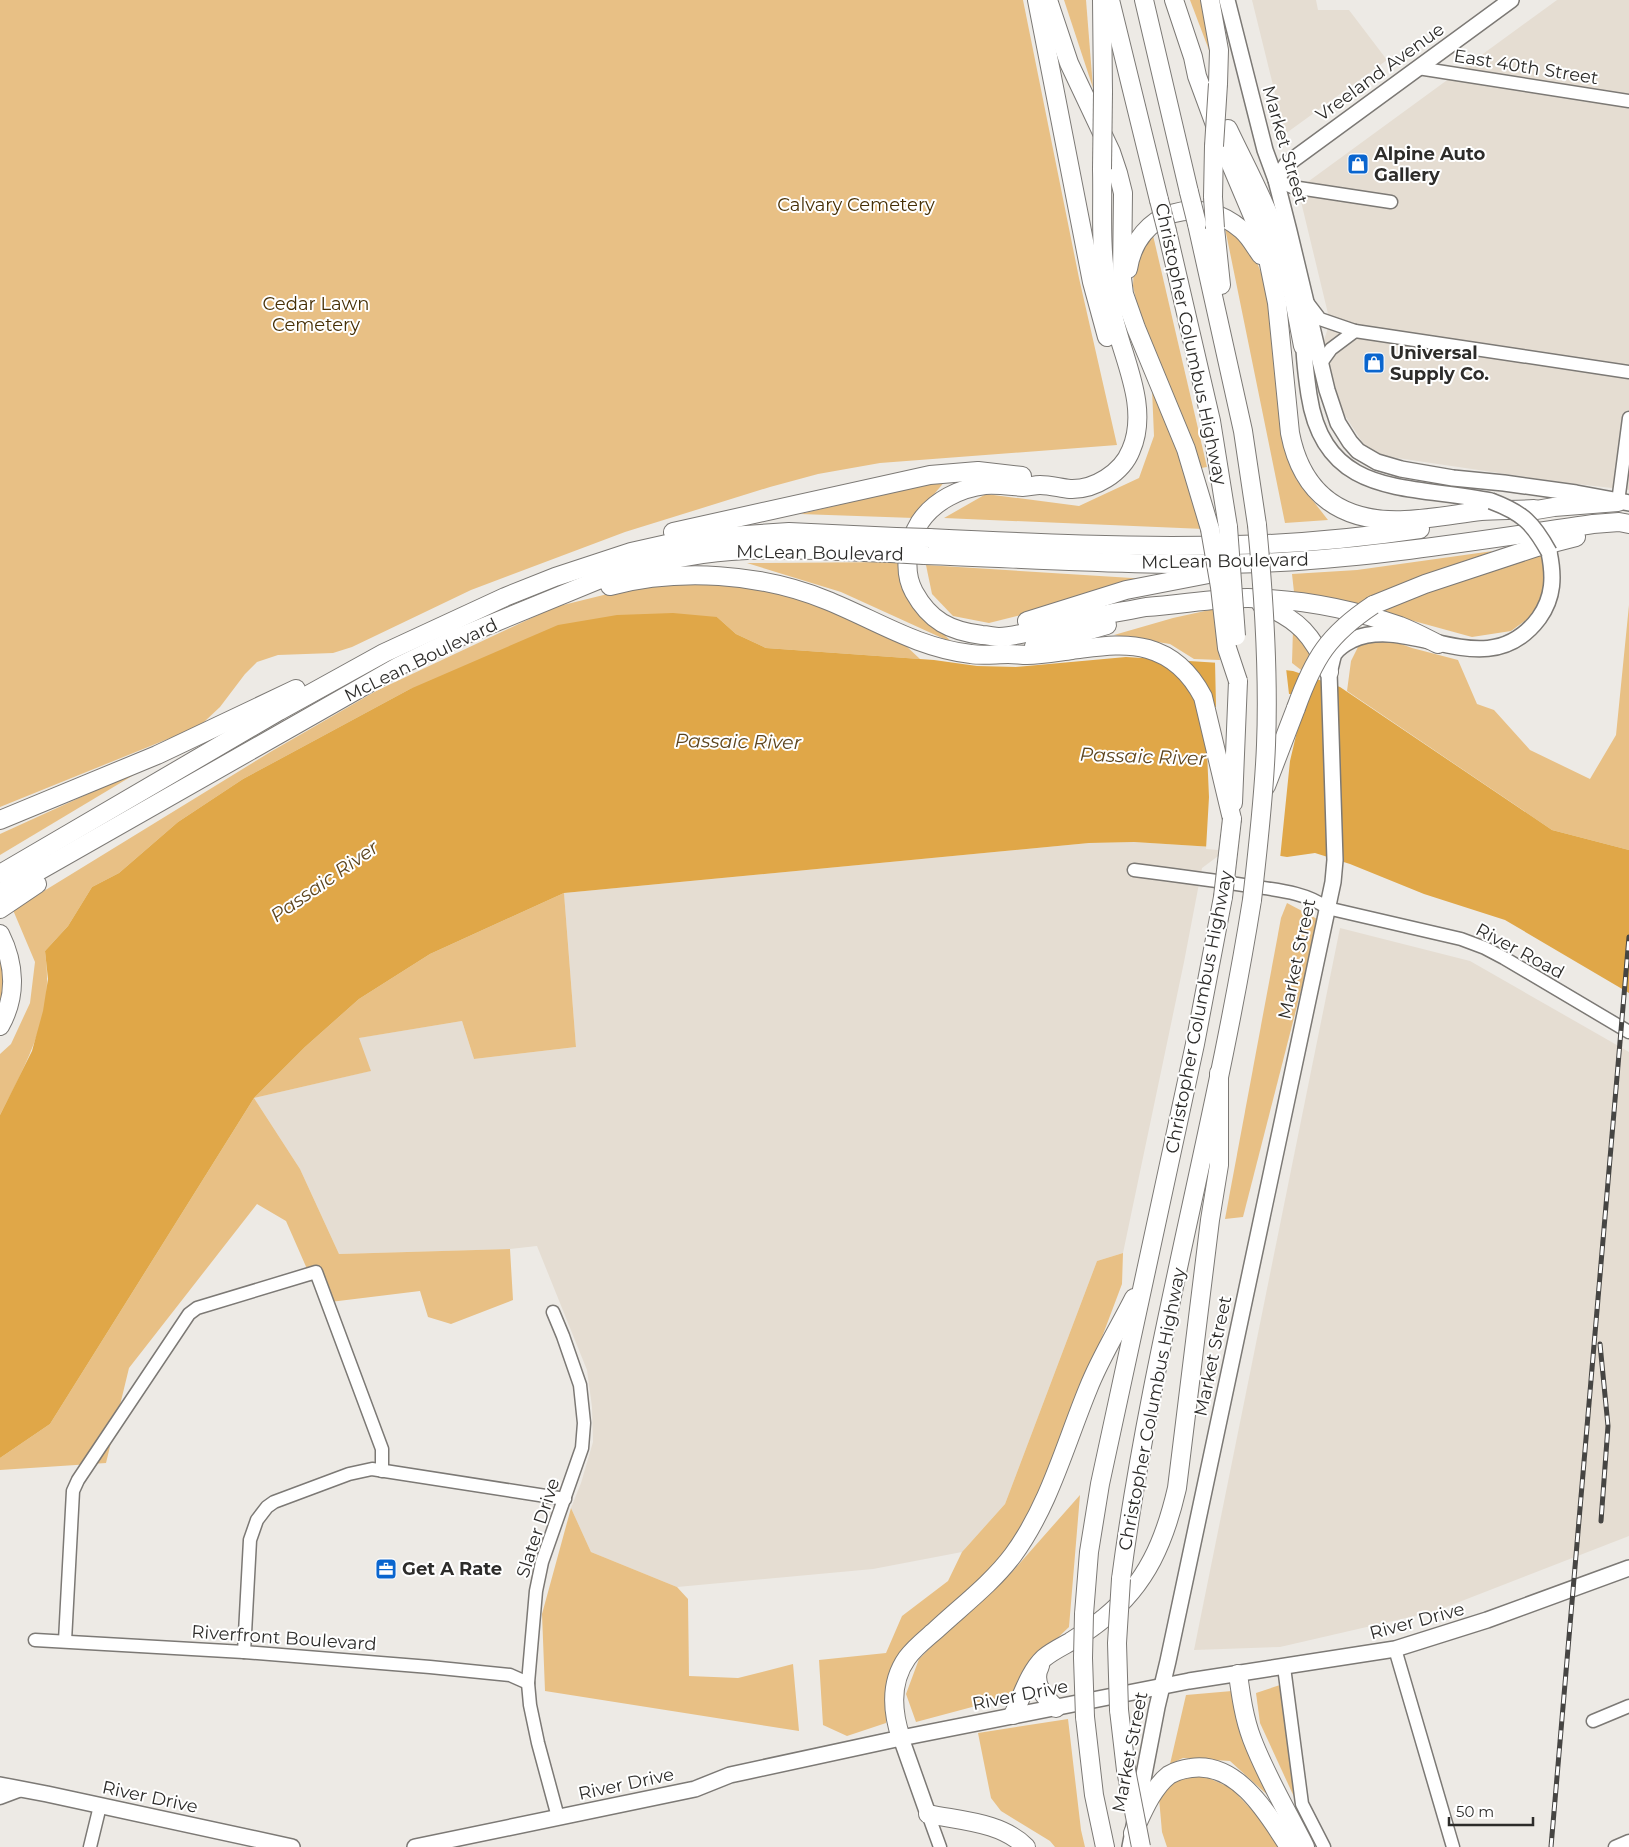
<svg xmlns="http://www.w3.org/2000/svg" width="1629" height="1847" viewBox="0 0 1629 1847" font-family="Montserrat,sans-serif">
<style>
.built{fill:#e5ddd2}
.green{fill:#e8c085}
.water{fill:#e0a748}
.pier{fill:#edeae5}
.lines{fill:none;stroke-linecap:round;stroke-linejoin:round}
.minor-casing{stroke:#7c7975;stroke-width:15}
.major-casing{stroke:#7c7975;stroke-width:18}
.highway-casing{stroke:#7c7975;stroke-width:20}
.minor{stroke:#fff;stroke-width:12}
.major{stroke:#fff;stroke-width:15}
.highway{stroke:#fff;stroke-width:18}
.rail-casing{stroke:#464543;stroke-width:5}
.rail{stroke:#fff;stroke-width:3;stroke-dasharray:9;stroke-linecap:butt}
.major-bridge-casing{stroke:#7c7975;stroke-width:18;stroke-linecap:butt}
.highway-bridge-casing{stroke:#7c7975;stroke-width:20;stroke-linecap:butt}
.major-bridge{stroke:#fff;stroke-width:15}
.highway-bridge{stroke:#fff;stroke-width:18}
.labels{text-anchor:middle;stroke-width:4;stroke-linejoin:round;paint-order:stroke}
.street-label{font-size:18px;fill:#2d2c2a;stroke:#fff}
.poi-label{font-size:18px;font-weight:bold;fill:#2d2c2a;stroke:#fff;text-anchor:start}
.park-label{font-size:18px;fill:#462f05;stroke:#fff}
.water-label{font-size:19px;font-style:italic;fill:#5d451f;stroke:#fff}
</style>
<rect width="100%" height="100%" fill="#edeae5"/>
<!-- built -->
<g class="built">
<polygon points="1252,0 1316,0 1318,10 1349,10 1387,60 1285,134"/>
<polygon points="1557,0 1629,0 1629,490 1560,482 1370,454 1329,391 1318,344 1324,340 1330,322 1298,189"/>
<polygon points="1134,842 1229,848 1202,868 1184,962 1123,1253 1097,1261 1005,1504 962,1552 873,1569 677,1587 591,1552 571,1508 581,1483 593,1442 592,1407 587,1370 537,1246 510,1249 339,1254 300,1169 254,1098 370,1071 358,1038 462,1021 474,1059 576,1047 564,893 1089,843"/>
<polygon points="1340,928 1470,961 1629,1052 1629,1536 1436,1611 1280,1647 1194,1650"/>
</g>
<!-- green -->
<g class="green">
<polygon points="0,0 1023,0 1079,278 1117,445 880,463 818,474 770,487 625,532 471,590 352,647 333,653 278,655 257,662 245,674 220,707 204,722 190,730 0,807"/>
<polygon points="1064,0 1086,0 1093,88"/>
<polygon points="1190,0 1201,0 1215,66"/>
<polygon points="1225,228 1250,246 1265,282 1287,457 1296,479 1328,520 1285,523"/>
<polygon points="1152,231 1207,467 1201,468 1138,309 1133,286 1134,265"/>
<polygon points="1152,389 1187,467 1204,529 944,518 986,494 1079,506 1139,478 1154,436"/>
<polygon points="946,480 914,518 800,514"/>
<polygon points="1542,549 1547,574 1537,612 1511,631 1472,637 1381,612 1469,574"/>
<polygon points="1493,551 1355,605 1294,592 1292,574 1357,570"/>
<polygon points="902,562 911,604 953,643 841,592 747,563"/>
<polygon points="926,565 1148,579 1052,607 989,623 953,616 932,594"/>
<path d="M711 580 784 590 904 644 920 659 766 648 736 634 717 617 410 689 243 779 178 822 119 873 92 887 68 926 45 951C46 960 47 969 47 978 48 1027 21 1073 0 1115V1054L11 1044 30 1003 35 962 13 910 272 751 376 691 555 607 644 585Z"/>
<polygon points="1629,605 1629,850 1552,830 1347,691 1351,661 1360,643 1390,640 1412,648 1458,660 1477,704 1494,710 1530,750 1590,779 1616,735"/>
<polygon points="1214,609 1220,660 1194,659 1170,644 1114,635 1173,618"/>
<polygon points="1304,620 1323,641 1305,673 1292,663 1293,629"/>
<polygon points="147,767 0,855 0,834"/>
<polygon points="564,893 576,1047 474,1059 462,1021 359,1038 371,1071 254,1098 300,1169 339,1254 510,1249 513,1300 451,1324 428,1317 420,1291 322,1303 286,1221 257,1204 129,1368 106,1463 0,1470 0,1458 50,1424 254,1098 305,1047 359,999 430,954"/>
<polygon points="1287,903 1319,920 1243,1217 1225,1219 1281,918"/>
<polygon points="0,951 9,979 0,1010"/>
<polygon points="1123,1253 1122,1284 1041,1499 1017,1540 892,1676 886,1723 847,1736 823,1725 819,1660 886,1653 902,1616 948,1581 962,1552 1005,1504 1097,1261"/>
<polygon points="1080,1495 1069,1627 1045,1650 1017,1695 916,1722 906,1694 919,1659 943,1635 1012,1572"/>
<polygon points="571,1508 591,1552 677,1587 688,1599 689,1676 738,1678 793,1664 799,1731 545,1691 542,1614"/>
<polygon points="1280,1685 1295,1799 1260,1723 1256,1693"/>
<polygon points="1232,1691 1272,1799 1230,1761 1183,1758 1170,1764 1186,1695"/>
<polygon points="1068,1719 1081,1830 1085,1847 1055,1847 1050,1841 1001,1811 991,1798 978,1733"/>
<polygon points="1202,1775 1231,1788 1271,1830 1281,1847 1167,1847 1162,1832 1159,1798 1175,1781"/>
</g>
<!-- water -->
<polygon class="water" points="673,613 717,617 736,634 766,648 934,660 977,666 1016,667 1126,657 1236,664 1293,671 1340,687 1552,830 1629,850 1629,993 1505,920 1424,894 1350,864 1315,853 1287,857 1229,848 1134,842 1089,843 564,893 430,954 359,999 305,1047 254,1098 50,1424 0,1458 0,1115 32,1051 43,1011 48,979 45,951 68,926 92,887 119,873 178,822 243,779 410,689 558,625 617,615"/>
<!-- pier -->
<polygon class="pier" points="1181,658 1213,707 1216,707 1215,661 1286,668 1289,694 1291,694 1301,671 1315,676 1302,710 1290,761 1280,859 1229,851 1206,849 1209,797 1207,752 1203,721 1193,695 1189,688 1172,669"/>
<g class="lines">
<!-- minor casing -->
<g class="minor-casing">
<g id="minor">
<polyline points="1418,68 1629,101"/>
<polyline points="1276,180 1292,187 1391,202"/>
<polyline points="1307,302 1320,319 1355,331 1629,372"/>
<polyline points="1321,363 1331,349 1355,331"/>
<polyline points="1618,502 1629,418"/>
<path d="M1134 870C1173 875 1211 880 1250 886 1276 890 1306 892 1327 908L1461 939 1485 948 1504 958 1629 1032"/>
<polyline points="553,1312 563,1336 580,1385 584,1423 582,1448 542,1562 536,1591 528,1683 530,1705 538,1743 558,1817"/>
<polyline points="35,1640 244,1652 430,1667 510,1675 528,1683"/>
<polyline points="65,1641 73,1491 78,1480 189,1314 197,1308 316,1272 382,1449 382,1471"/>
<polyline points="1395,1649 1453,1847"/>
<polyline points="244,1652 250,1540 257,1520 267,1507 274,1502 349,1474 372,1469 565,1499"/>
<polyline points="1284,1667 1302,1804 1324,1847"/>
<polyline points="1593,1721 1629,1706"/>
<polyline points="0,1798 24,1789"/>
<polyline points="928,1814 940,1847"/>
<polyline points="90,1847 100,1806"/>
<polyline points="1615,1847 1629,1841"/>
</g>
</g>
<!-- major casing -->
<g class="major-casing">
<g id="major">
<polyline points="1227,0 1265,150 1276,180 1289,231 1327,390 1338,423 1350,442 1358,451 1377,462 1401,469 1453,478 1504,483 1576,493 1629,503"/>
<polyline points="1276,180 1287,164 1511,0"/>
<path d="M1304 334C1303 354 1306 375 1309 395 1325 500 1410 484 1491 501"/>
<polyline points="901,1738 928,1814"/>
<polyline points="0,1785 47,1794 292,1847"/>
<polyline points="415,1847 695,1789 730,1775 901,1738 1189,1681 1395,1649 1487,1620 1629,1568"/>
<path d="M1130 1847 1157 1707 1168 1661 1333 882 1335 860 1329 672C1331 667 1332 659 1334 654 1338 648 1346 643 1352 640 1411 613 1487 688 1539 618 1554 597 1554 576 1549 552"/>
</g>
</g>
<!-- highway casing -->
<g class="highway-casing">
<g id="highway">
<polyline points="1037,0 1092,282 1107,337"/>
<polyline points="1048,0 1069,63 1111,152 1118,173 1123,193 1122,278 1124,294 1136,328 1186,449 1210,529"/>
<polyline points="1102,0 1103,92"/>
<polyline points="1110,0 1159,200"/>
<polyline points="1144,0 1189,192"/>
<path d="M1174 0 1193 57 1197 76 1221 141 1257 226 1267 254 1277 303 1290 433C1302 495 1342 523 1405 520 1430 519 1456 514 1481 511 1499 510 1517 510 1534 509"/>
<polyline points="1210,0 1219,50 1218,84"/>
<path d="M1228 129C1246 167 1266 203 1279 241 1291 276 1296 311 1303 346"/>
<path d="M1102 169C1103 205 1100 243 1106 280 1109 296 1112 313 1117 330 1127 367 1148 411 1131 450 1122 473 1094 490 1070 489 1060 488 1050 485 1040 485 1034 485 1029 487 1023 487 1010 486 998 484 985 485 960 488 934 501 920 522 908 542 902 570 914 592 930 621 950 631 982 635 988 635 994 637 999 637 1018 637 1050 626 1070 622 1095 616 1120 612 1146 607 1180 605 1213 598 1248 598 1299 599 1352 609 1400 626 1413 631 1426 638 1438 644"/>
<polyline points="1213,197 1214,146"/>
<polyline points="1197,224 1243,431 1257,525"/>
<polyline points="1215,228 1221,285"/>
<polyline points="1167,231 1211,421 1228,527"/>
<path d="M1128 269C1137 210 1200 193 1242 230 1250 237 1255 247 1261 255"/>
<polyline points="1524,512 1554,507 1618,502"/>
<polyline points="673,532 930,475 978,471 1022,476"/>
<path d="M929 538C1031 543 1133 548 1235 545 1297 544 1359 538 1420 529"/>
<path d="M924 555C1043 559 1162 568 1280 562 1385 556 1488 539 1593 524L1619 522 1629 524"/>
<path d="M610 586C679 568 760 573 826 600 874 619 917 648 971 654 983 656 996 654 1008 654 1015 654 1021 655 1027 655 1042 655 1057 652 1072 650 1097 647 1123 642 1148 649 1173 656 1191 674 1203 697L1232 819"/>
<path d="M1261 604C1299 619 1313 636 1329 672"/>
<polyline points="1373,605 1425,584 1537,547 1576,537"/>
<polyline points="1027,621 1126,590 1219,572"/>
<polyline points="1034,646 1107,625"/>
<polyline points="1266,786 1296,708"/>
<polyline points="1233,803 1238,681"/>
<polyline points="0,820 157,755 296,689"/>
<polyline points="0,874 279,711 384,653 505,597 555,577 631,552 680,541 715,537 789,532 896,537"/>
<path d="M0 893 399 666 457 638 603 578C644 565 688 554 731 551 784 547 838 551 891 553"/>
<polyline points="0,909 37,884"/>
<path d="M0 934C15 964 17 996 0 1026"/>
<path d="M1121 1579C1151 1350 1216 1127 1252 900"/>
<polyline points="1084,1614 1089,1552 1100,1484 1195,1044 1223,897"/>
<path d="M1040 1666C1031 1682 1044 1697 1056 1708"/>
<path d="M1238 1674C1241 1696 1244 1718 1252 1739 1266 1776 1287 1811 1305 1847"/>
<polyline points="1119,1710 1126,1770"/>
<path d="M1013 1715C1022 1697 1029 1672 1044 1658 1051 1652 1061 1647 1070 1642 1081 1635 1094 1627 1104 1618 1147 1584 1165 1540 1177 1488L1210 1220 1219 1165V1073"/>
<polyline points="1085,1717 1094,1795 1105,1847"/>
<path d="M901 1738C892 1711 890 1682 907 1658 915 1647 927 1638 937 1629 963 1605 992 1583 1013 1555 1049 1506 1065 1445 1088 1389 1100 1358 1119 1328 1134 1298"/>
<path d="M928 1814C961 1821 1001 1822 1026 1847"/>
<path d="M1133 1833C1142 1814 1152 1788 1169 1775 1176 1771 1183 1769 1191 1768 1237 1761 1268 1814 1289 1847"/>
</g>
</g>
<!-- minor -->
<use href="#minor" class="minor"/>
<!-- major -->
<use href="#major" class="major"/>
<!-- highway -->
<use href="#highway" class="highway"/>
<!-- rail casing -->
<g class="rail-casing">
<g id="rail">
<polyline points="1600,1344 1608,1426 1601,1521"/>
<polyline points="1551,1847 1629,937"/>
</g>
</g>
<!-- rail -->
<use href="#rail" class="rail"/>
<!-- major-bridge casing -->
<g class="major-bridge-casing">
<path id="major-bridge" d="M1491 501C1523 513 1533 523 1549 552"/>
</g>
<!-- highway-bridge casing -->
<g class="highway-bridge-casing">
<g id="highway-bridge">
<polyline points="1214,146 1218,84"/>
<polyline points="1102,169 1103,92"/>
<polyline points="1189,192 1197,224"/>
<polyline points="1213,197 1215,228"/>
<polyline points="1159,200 1167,231"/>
<polyline points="1228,527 1236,636"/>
<polyline points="1210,529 1220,587 1227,648 1238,681"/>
<polyline points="896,537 929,538"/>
<polyline points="891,553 924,555"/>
<path d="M1296 708C1314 658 1328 635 1373 605"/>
<polyline points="1223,897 1232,819"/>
<path d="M1252 900C1258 848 1264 797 1266 745 1269 671 1264 598 1257 525"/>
<polyline points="1084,1614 1083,1658 1085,1717"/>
<polyline points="1119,1710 1117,1643 1121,1579"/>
<polyline points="1126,1770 1141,1847"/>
</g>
</g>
<!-- major-bridge -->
<use href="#major-bridge" class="major-bridge"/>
<!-- highway-bridge -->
<use href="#highway-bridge" class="highway-bridge"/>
</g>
<!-- icons -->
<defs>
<g id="shop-square" transform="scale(1.125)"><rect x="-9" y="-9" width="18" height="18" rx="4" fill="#0a65ce" stroke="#fff"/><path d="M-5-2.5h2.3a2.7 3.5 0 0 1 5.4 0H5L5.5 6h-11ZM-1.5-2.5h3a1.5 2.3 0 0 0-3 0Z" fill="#fff"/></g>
<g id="office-square" transform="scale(1.125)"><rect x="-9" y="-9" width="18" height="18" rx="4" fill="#0a65ce" stroke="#fff"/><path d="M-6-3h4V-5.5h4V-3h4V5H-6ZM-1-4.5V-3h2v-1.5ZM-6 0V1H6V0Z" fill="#fff"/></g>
</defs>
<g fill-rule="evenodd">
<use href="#shop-square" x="1358" y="164"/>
<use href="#shop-square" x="1374" y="363"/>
<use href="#office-square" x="386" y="1569"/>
</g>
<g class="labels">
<!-- street labels -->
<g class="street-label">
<text transform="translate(1526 67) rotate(9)" y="6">East 40th Street</text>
<text transform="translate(1380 72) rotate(-36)" y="6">Vreeland Avenue</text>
<text transform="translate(1285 145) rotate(74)" y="6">Market Street</text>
<text transform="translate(1191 344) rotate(78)" y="6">Christopher Columbus Highway</text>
<text transform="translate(820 553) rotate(1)" y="6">McLean Boulevard</text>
<text transform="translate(1225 561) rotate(-1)" y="6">McLean Boulevard</text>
<text transform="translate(421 660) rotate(-26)" y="6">McLean Boulevard</text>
<text transform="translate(1520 951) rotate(28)" y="6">River Road</text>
<text transform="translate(1297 959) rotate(-78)" y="6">Market Street</text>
<text transform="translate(1199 1012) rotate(-79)" y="6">Christopher Columbus Highway</text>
<text transform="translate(1213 1356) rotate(-78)" y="6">Market Street</text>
<text transform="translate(1152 1409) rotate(-79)" y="6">Christopher Columbus Highway</text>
<text transform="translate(538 1528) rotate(-72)" y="6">Slater Drive</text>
<text transform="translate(1417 1621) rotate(-15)" y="6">River Drive</text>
<text transform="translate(284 1638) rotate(4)" y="6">Riverfront Boulevard</text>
<text transform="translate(1020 1695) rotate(-11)" y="6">River Drive</text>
<text transform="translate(1130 1752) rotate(-79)" y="6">Market Street</text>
<text transform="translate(626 1784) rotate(-12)" y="6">River Drive</text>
<text transform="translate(150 1797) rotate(12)" y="6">River Drive</text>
</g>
<!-- poi labels -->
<g class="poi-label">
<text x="1374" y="160">Alpine Auto<tspan x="1374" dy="21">Gallery</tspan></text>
<text x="1390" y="359">Universal<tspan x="1390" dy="21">Supply Co.</tspan></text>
<text x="402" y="1575">Get A Rate</text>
</g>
<!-- park labels -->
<g class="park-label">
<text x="856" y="211">Calvary Cemetery</text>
<text x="316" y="310">Cedar Lawn<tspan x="316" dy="21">Cemetery</tspan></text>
</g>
<!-- water labels -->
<g class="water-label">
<text transform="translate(738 741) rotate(1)" y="7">Passaic River</text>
<text transform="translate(1143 756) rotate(2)" y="7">Passaic River</text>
<text transform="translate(324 881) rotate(-35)" y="7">Passaic River</text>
</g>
</g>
<!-- scale -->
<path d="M1449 1817v8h84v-8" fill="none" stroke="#2d2c2a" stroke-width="2.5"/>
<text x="1456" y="1817" font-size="15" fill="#2d2c2a" stroke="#ffffff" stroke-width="4" paint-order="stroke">50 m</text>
</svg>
